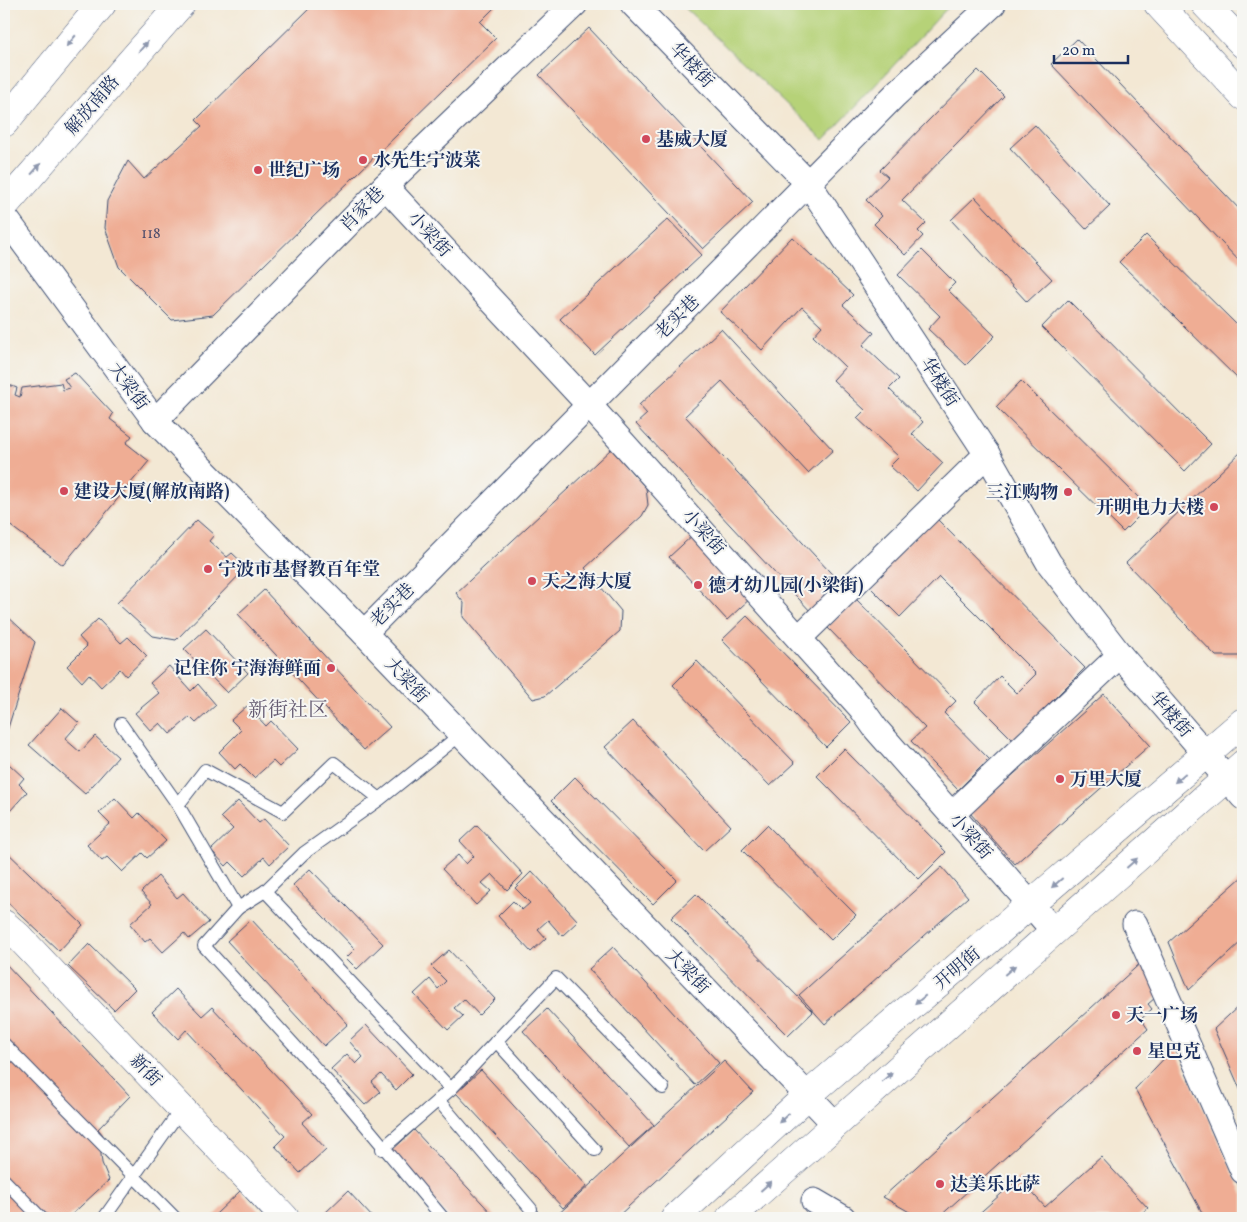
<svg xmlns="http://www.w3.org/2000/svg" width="1247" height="1222" viewBox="0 0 1247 1222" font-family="Vollkorn,'Noto Serif SC',serif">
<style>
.green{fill:#b6d278;stroke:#68806b}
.building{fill:#efad94}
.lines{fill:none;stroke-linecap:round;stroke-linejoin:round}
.lane-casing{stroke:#3b4b70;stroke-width:14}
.street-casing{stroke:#3b4b70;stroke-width:27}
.secondary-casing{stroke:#3b4b70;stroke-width:29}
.primary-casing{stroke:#3b4b70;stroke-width:29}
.lane{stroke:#fff;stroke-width:12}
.street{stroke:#fff;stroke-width:25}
.secondary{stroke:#fff;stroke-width:28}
.primary{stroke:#fff;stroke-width:28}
.oneway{fill:#8d97ae}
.poi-dot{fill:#d1495b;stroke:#f6f6f2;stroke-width:2}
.labels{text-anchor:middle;stroke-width:4;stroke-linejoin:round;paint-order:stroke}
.number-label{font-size:15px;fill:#504e6c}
.street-label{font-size:18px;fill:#1b2f5e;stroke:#f6f6f2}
.poi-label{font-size:18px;font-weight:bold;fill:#1b2f5e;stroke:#f6f6f2;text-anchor:start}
.quarter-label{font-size:20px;fill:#655b71;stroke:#f6f6f2}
</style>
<rect width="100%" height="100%" fill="#f6f6f2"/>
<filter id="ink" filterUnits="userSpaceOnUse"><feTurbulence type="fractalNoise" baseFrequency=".02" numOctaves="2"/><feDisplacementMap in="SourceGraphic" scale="10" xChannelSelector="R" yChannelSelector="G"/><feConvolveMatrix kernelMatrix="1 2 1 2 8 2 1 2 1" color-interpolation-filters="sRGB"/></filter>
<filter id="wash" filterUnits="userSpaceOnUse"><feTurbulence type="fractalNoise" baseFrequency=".0096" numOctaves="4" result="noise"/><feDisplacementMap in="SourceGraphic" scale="20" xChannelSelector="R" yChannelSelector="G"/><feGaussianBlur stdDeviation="1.12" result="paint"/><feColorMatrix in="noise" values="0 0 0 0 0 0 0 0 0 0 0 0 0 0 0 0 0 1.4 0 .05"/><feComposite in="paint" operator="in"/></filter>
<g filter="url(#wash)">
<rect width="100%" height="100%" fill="#f3e8d4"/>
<!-- green -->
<polygon class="green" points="681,4 951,4 824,140"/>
<g id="blocks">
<!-- building -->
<g class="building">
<polygon points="314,4 498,4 480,22 496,38 213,315 172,320 119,267 105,228 107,201 128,161 144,179 202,126 196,120"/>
<polygon points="589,28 753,202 703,249 539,75"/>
<polygon points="1077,39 1243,213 1243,265 1051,64"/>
<polygon points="978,70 1004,96 902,200 926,223 918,231 923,236 905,255 874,224 882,216 866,200 888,177 880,170"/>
<polygon points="1035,125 1110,206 1086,229 1010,148"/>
<polygon points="975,197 1052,279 1027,302 951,220"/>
<polygon points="668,219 702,255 595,355 560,319"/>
<polygon points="1146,235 1243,331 1243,384 1119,262"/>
<polygon points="792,237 853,295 843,305 874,333 863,345 899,379 889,389 923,422 912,434 943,463 917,491 890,466 899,457 857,418 865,410 833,380 845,367 813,336 822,326 802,307 762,350 720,312"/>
<polygon points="922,250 955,283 948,290 995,336 966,365 928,329 940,316 898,275"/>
<polygon points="1068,300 1211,444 1185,471 1042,327"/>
<polygon points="721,329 833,450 808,473 722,381 685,416 842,585 812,613 636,424 647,414 639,405"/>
<polygon points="75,373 113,414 110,419 132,436 126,443 149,461 63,565 4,521 4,383 17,388 15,395 20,397 22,388 61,383 63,390 70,388 64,379"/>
<polygon points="1021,381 1148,507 1123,532 996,407"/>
<polygon points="611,449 646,488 648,505 642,516 585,568 621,611 620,631 545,696 533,699 463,617 464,603 456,593"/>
<polygon points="1243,450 1243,656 1216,656 1126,563"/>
<polygon points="935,517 1085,668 1013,740 975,702 1000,676 1017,693 1036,674 939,577 900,617 867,584"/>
<polygon points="197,520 214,535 209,541 227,557 232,553 247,567 176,640 153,636 117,603"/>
<polygon points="695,533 753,596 727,620 669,557"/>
<polygon points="264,590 390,727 364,750 238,614"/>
<polygon points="856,599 956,701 944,713 989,759 958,790 911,741 925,728 827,627"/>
<polygon points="4,613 35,642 7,731 4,732"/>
<polygon points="747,616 851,722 826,747 722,640"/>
<polygon points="98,619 121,643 128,637 147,656 126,676 120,669 101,687 89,674 82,682 67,666 87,646 79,637"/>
<polygon points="206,629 248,673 227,693 184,649"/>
<polygon points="697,661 795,763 770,786 673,685"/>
<polygon points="169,666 191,691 198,684 216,705 196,723 190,717 170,734 160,723 151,731 135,713 159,693 150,683"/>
<polygon points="1104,694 1150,745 1015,864 970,813"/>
<polygon points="247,706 266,726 271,721 298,749 279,767 273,761 254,778 240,764 235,769 219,752 241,730 231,720"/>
<polygon points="62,708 79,723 65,739 80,752 95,736 118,757 85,794 29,745"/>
<polygon points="633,721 731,826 704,851 605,747"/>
<polygon points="844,749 946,852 919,879 817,776"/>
<polygon points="9,764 24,778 19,784 27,792 10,811 4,806 4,770"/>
<polygon points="575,777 677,880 653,904 551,801"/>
<polygon points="115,798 134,818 139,813 166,841 147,858 142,853 122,872 107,857 102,861 87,845 110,824 99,813"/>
<polygon points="238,801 259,823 264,819 289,846 270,864 264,857 244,876 230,862 226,866 211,850 233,829 221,817"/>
<polygon points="477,825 523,874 507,890 492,874 482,883 491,891 476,905 442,869 458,855 466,864 474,856 460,841"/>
<polygon points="767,825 856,915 831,940 742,850"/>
<polygon points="4,849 83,925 59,951 4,899"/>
<polygon points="942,867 968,897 825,1024 799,995"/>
<polygon points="310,869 383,944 357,969 346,958 355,949 293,885"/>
<polygon points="532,871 578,921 562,936 548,920 538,929 546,938 531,952 498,916 513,901 522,910 530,903 515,888"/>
<polygon points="158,876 177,898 183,893 209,922 189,939 184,933 163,952 150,938 145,942 130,924 152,904 141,892"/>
<polygon points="1243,876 1243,940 1189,990 1169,942"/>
<polygon points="696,894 813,1012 788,1036 671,918"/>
<polygon points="251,919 348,1024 324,1046 227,941"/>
<polygon points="89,944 135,989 114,1010 68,966"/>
<polygon points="613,947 719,1063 695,1085 589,969"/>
<polygon points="449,950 495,999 479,1015 464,999 454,1008 463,1016 448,1030 414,994 430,979 438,989 446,981 431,966"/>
<polygon points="1145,959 1162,992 1148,1004 1152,1009 1141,1019 1148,1029 938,1218 920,1218 883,1197"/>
<polygon points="4,962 130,1096 98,1129 103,1135 100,1146 102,1163 109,1180 68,1218 4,1218"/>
<polygon points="176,989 202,1016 212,1007 312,1114 302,1123 326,1149 300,1173 275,1146 285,1136 186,1030 178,1039 152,1012"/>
<polygon points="1243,1002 1243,1096 1214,1029"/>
<polygon points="547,1009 654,1125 629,1147 523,1031"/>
<polygon points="366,1025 412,1074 396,1090 381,1074 372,1082 380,1092 365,1105 331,1069 347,1054 356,1064 363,1057 349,1041"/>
<polygon points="1175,1047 1243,1195 1243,1218 1205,1218 1135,1089"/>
<polygon points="724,1061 753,1092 616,1218 554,1218"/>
<polygon points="481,1070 587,1186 563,1208 456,1093"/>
<polygon points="414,1130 496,1218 450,1218 390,1152"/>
<polygon points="1101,1157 1148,1208 1136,1218 974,1218 1019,1178 1045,1207"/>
<polygon points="240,1191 265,1218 210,1218 216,1214"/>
<polygon points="348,1191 373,1218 328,1218 324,1214"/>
</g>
</g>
</g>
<g filter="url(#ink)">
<use href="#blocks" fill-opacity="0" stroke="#3b4b70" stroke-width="1"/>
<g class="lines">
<!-- lane casing -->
<g class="lane-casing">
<g id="lane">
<polyline points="121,724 178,805"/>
<polyline points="380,799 334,763 283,812 205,770 178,805 238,908 265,891 304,853 380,799 460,735"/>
<polyline points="265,891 451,1089"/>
<polyline points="238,908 204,946 346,1102 443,1218"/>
<polyline points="496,1041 595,1150"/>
<polyline points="4,1044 175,1218"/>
<polyline points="438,1100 531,1209"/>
<polyline points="382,1149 451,1089 556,978 663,1088"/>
<polyline points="4,1180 41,1218"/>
<polyline points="104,1218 182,1108"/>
</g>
</g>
<!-- street casing -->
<g class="street-casing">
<g id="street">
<polyline points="633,4 809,184 987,454 1049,563 1120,655 1243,797"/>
<polyline points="385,186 589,405 861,708 876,729 1054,931"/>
<polyline points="4,216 155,421 364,633 835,1124"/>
<polyline points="155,421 385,186 575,4"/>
<polyline points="364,633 895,95 993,4"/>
<polyline points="799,638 987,454"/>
<polyline points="952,814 1120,655"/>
<polyline points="1135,924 1243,1171"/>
<polyline points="814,1201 843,1218"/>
</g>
</g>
<!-- secondary casing -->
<g class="secondary-casing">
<g id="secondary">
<polyline points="4,924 18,936 285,1218"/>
<polyline points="675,1218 808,1095 1243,722"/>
<polyline points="730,1218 1243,764"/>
</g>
</g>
<!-- primary casing -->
<g class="primary-casing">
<g id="primary">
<polyline points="1158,4 1243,96"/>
<polyline points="1205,4 1243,44"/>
<polyline points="4,123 102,4"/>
<polyline points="4,206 181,4"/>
</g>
</g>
<!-- lane -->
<use href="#lane" class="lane"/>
<!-- street -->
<use href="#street" class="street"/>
<!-- secondary -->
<use href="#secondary" class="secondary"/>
<!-- primary -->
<use href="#primary" class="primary"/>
</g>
<!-- one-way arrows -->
<defs><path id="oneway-solid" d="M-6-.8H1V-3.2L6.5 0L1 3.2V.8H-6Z" transform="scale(1.25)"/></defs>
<g class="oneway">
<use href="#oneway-solid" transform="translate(71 41) rotate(130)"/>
<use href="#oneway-solid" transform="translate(143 47) rotate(-49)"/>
<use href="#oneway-solid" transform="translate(36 169) rotate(-49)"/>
<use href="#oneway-solid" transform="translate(1180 778) rotate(139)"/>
<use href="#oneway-solid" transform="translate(1132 863) rotate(-42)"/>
<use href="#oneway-solid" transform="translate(1057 883) rotate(139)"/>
<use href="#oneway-solid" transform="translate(1010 970) rotate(-41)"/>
<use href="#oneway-solid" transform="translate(920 1000) rotate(140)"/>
<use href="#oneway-solid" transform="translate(887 1077) rotate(-41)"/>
<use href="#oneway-solid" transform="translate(784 1118) rotate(137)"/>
<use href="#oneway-solid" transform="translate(766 1186) rotate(-42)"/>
</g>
</g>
<!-- markers -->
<g class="poi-dot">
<circle cx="646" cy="139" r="5"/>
<circle cx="363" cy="160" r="5"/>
<circle cx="258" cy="170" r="5"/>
<circle cx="64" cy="491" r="5"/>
<circle cx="1068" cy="492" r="5"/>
<circle cx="1214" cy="507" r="5"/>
<circle cx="208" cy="569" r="5"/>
<circle cx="532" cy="581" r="5"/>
<circle cx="698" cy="585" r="5"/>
<circle cx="331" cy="668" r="5"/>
<circle cx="1060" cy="779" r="5"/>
<circle cx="1116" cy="1015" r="5"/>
<circle cx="1137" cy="1051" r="5"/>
<circle cx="940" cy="1184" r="5"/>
</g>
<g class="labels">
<!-- number labels -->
<g class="number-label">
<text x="151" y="238">118</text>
</g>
<!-- street labels -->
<g class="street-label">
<text transform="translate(692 65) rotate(46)" y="6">华楼街</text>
<text transform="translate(92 105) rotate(-49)" y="6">解放南路</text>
<text transform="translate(362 209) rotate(-46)" y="6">肖家巷</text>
<text transform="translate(430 234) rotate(47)" y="6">小梁街</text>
<text transform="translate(677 317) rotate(-45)" y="6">老实巷</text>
<text transform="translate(940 382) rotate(57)" y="6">华楼街</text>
<text transform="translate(129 386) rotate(54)" y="6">大梁街</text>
<text transform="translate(704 532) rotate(48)" y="6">小梁街</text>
<text transform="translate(392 605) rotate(-45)" y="6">老实巷</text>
<text transform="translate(407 680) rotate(47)" y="6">大梁街</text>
<text transform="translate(1171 714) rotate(49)" y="6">华楼街</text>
<text transform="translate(971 836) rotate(49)" y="6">小梁街</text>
<text transform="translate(957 968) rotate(-40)" y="6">开明街</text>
<text transform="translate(688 971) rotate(46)" y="6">大梁街</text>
<text transform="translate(146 1070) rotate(46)" y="6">新街</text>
</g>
<!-- poi labels -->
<g class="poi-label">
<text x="656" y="145">基威大厦</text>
<text x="373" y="166">水先生宁波菜</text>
<text x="268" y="176">世纪广场</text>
<text x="74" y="497">建设大厦(解放南路)</text>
<text x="1058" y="498" text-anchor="end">三江购物</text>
<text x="1204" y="513" text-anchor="end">开明电力大楼</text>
<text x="218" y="575">宁波市基督教百年堂</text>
<text x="542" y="587">天之海大厦</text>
<text x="708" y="591">德才幼儿园(小梁街)</text>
<text x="321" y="674" text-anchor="end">记住你 宁海海鲜面</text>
<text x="1070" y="785">万里大厦</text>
<text x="1126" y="1021">天一广场</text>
<text x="1147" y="1057">星巴克</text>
<text x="950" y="1190">达美乐比萨</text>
</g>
<!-- quarter labels -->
<g class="quarter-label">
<text x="288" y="716">新街社区</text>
</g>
</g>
<!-- margin -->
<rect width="1247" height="1222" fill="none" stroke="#f6f6f2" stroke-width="20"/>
<!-- scale -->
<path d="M1054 55v8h74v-8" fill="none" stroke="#1b2f5e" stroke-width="2.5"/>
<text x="1062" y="55" font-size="15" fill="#1b2f5e" stroke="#f6f6f2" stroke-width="4" paint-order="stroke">20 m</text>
</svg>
